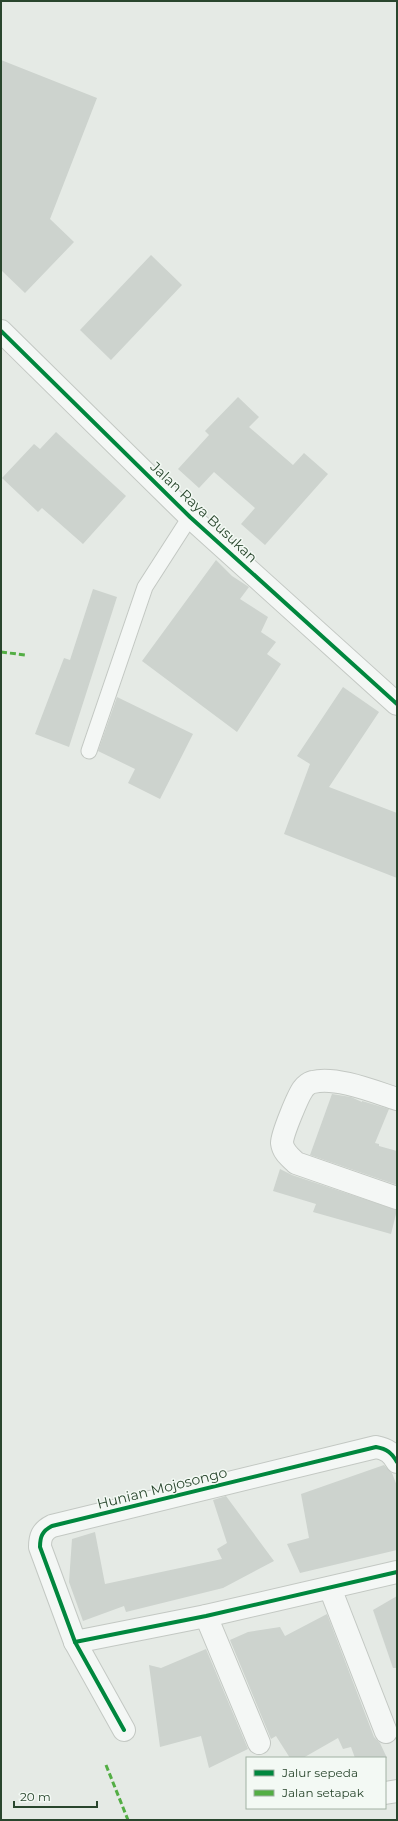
<svg xmlns="http://www.w3.org/2000/svg" width="398" height="1821" viewBox="0 0 398 1821" font-family="Montserrat,sans-serif">
<style>
.building{fill:#cdd3ce}
.lines{fill:none;stroke-linecap:round;stroke-linejoin:round}
.service-casing{stroke:#c3c8c3;stroke-width:17}
.minor-casing{stroke:#c3c8c3;stroke-width:24}
.tertiary-casing{stroke:#c3c8c3;stroke-width:24}
.service{stroke:#f4f7f5;stroke-width:15}
.minor{stroke:#f4f7f5;stroke-width:22}
.tertiary{stroke:#f4f7f5;stroke-width:22}
.quiet{stroke:#53ae44;stroke-width:3;stroke-dasharray:6 3;stroke-linecap:butt}
.cycleway-casing{stroke:#f3f9f4;stroke-width:6}
.cycleway{stroke:#00873e;stroke-width:4}
.labels{text-anchor:middle;stroke-width:3;stroke-linejoin:round;paint-order:stroke}
.street-label{font-size:14px;fill:#29462d;stroke:#f3f9f4}
</style>
<rect width="100%" height="100%" fill="#e5eae5"/>
<!-- building -->
<g class="building">
<polygon points="1,60 97,98 50,219 74,242 25,293 1,270"/>
<polygon points="151,255 182,285 111,360 80,330"/>
<polygon points="238,397 259,417 249,427 293,465 304,453 328,474 265,545 241,524 255,508 214,472 199,488 178,469 209,435 205,431"/>
<polygon points="56,432 126,496 83,544 42,508 38,512 2,478 34,444 40,449"/>
<polygon points="216,560 232,576 249,587 240,599 268,617 261,632 276,642 267,654 281,664 237,732 142,661"/>
<polygon points="93,589 117,597 69,747 35,734 64,658 70,660"/>
<polygon points="343,687 379,712 329,787 397,813 397,878 284,834 310,764 297,756"/>
<polygon points="117,697 193,734 160,799 128,783 135,769 98,751"/>
<polygon points="332,1094 351,1097 362,1102 362,1101 389,1109 375,1143 379,1144 379,1146 397,1151 397,1185 310,1155"/>
<polygon points="280,1169 292,1175 397,1210 391,1234 313,1212 316,1204 273,1191"/>
<polygon points="384,1465 392,1473 397,1486 397,1550 300,1573 287,1544 309,1538 301,1494"/>
<polygon points="226,1496 274,1561 223,1588 126,1612 124,1606 83,1621 69,1582 72,1539 95,1532 105,1584 222,1559 217,1549 227,1543 213,1500"/>
<polygon points="397,1596 397,1668 393,1668 373,1610"/>
<polygon points="327,1614 374,1737 380,1743 387,1758 355,1758 351,1747 343,1749 338,1738 303,1758 290,1758 276,1736 271,1739 230,1640 248,1632 280,1627 285,1636"/>
<polygon points="206,1649 248,1749 209,1768 201,1736 160,1747 149,1665 161,1668"/>
</g>
<g class="lines">
<!-- service casing -->
<g class="service-casing">
<polyline id="service" points="89,751 145,587 190,517"/>
</g>
<!-- minor casing -->
<g class="minor-casing">
<g id="minor">
<path d="M397 1099C375 1092 336 1076 313 1082 310 1082 305 1086 303 1089 298 1096 282 1134 282 1143 283 1152 290 1157 296 1163L397 1198"/>
<polyline points="330,1588 386,1732"/>
<polyline points="206,1616 259,1743"/>
<polyline points="75,1642 206,1616 397,1572"/>
<path d="M124 1730 75 1642 40 1547C40 1537 42 1531 52 1526L376 1447C387 1449 392 1453 397 1462"/>
<polyline points="385,1793 397,1791"/>
</g>
</g>
<!-- tertiary casing -->
<g class="tertiary-casing">
<polyline id="tertiary" points="1,331 190,517 397,704"/>
</g>
<!-- service -->
<use href="#service" class="service"/>
<!-- minor -->
<use href="#minor" class="minor"/>
<!-- tertiary -->
<use href="#tertiary" class="tertiary"/>
<!-- quiet -->
<g class="quiet">
<polyline points="1,652 25,655"/>
<polyline points="106,1765 128,1820"/>
</g>
<!-- cycleway casing -->
<g class="cycleway-casing">
<g id="cycleway">
<polyline points="1,331 190,517 397,704"/>
<polyline points="75,1642 206,1616 397,1572"/>
<path d="M124 1730 75 1642 40 1547C40 1537 42 1531 52 1526L376 1447C387 1449 392 1453 397 1462"/>
</g>
</g>
<!-- cycleway -->
<use href="#cycleway" class="cycleway"/>
</g>
<g class="labels">
<!-- street labels -->
<g class="street-label">
<text transform="translate(204 512) rotate(43)" y="5">Jalan Raya Busukan</text>
<text transform="translate(162 1488) rotate(-14)" y="5">Hunian Mojosongo</text>
</g>
</g>
<!-- border -->
<rect width="398" height="1821" fill="none" stroke="#29462d" stroke-width="4"/>
<!-- legend -->
<rect x="246" y="1757" width="140" height="52" fill="#f3f9f4" stroke="#a2b1a4"/>
<rect x="254" y="1770" width="20" height="6" fill="#00873e" stroke="#a2b1a4"/>
<text x="282" y="1777" font-size="12" fill="#29462d">Jalur sepeda</text>
<rect x="254" y="1790" width="20" height="6" fill="#53ae44" stroke="#a2b1a4"/>
<text x="282" y="1797" font-size="12" fill="#29462d">Jalan setapak</text>
<!-- scale -->
<path d="M14 1801v6h83v-6" fill="none" stroke="#29462d" stroke-width="2"/>
<text x="20" y="1801" font-size="12" fill="#29462d" stroke="#f3f9f4" stroke-width="3" paint-order="stroke">20 m</text>
</svg>
